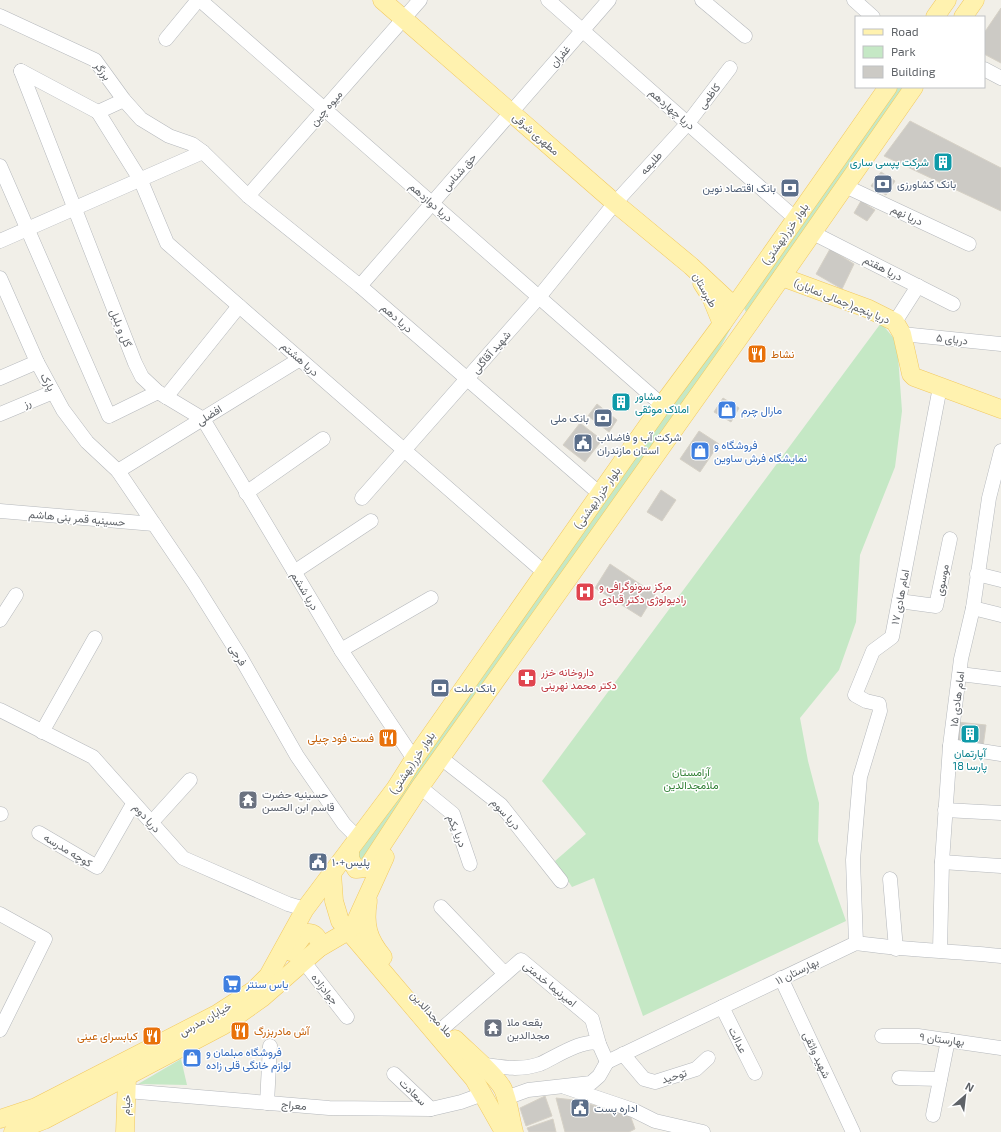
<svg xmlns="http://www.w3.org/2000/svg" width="1001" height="1132" viewBox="0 0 1001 1132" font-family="'Exo 2',Vazirmatn,sans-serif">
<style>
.green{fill:#c5e8c5}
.building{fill:#cccac5;stroke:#d6d1c6}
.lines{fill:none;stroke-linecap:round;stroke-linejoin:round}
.minor-casing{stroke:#b5b8bc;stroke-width:15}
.major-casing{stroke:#f2c960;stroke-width:19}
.minor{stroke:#fff;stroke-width:14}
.major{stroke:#fff2af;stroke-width:18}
.labels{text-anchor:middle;stroke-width:3;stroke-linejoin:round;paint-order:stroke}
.street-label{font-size:11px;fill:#5f6368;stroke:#fff}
.culture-label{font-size:11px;fill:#0d838f;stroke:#fff;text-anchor:end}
.service-label{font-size:11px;fill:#4e5e75;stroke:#fff;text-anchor:start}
.food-label{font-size:11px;fill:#c56008;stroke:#fff;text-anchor:start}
.shop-label{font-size:11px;fill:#366cbe;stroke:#fff;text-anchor:start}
.health-label{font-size:11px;fill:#be3a42;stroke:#fff;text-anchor:start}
.park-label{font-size:11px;fill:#348238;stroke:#fff}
.worship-label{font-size:11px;fill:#5b616d;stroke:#fff;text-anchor:start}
</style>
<rect width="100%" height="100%" fill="#f1efe8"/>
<!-- green -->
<g class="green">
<polygon points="897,87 903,87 748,311 746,312 744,308"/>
<polygon points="735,320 717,354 362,861 357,856 395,789 732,322"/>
<polygon points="881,323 897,342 902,411 895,467 860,555 856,622 839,670 800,718 808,761 819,803 818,841 846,921 643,1016 594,878 572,887 555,861 586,834 542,781"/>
<polygon points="181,1059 187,1085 138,1084"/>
</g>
<!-- building -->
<g class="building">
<polygon points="1001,8 1001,63 984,54 984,33"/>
<polygon points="910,121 1001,168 1001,211 884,156"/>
<polygon points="881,172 895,181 886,195 871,186"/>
<polygon points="861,201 875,210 867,221 854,213"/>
<polygon points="830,249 854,264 842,289 816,274"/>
<polygon points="622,394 629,401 619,410 613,404"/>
<polygon points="723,398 739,408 731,422 714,412"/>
<polygon points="597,404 617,420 609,432 588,416"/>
<polygon points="580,423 602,440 585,462 563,445"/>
<polygon points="699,431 719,444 700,472 680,459"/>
<polygon points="661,490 676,500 662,521 647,512"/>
<polygon points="610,564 655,594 641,617 595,588"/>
<polygon points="957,722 986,725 983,747 954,743"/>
<polygon points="545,1096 552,1116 526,1126 520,1108"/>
<polygon points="556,1098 574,1100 630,1115 635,1129 629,1132 565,1132"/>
<polygon points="553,1119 556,1132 529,1132 527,1128"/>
</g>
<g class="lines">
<!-- minor casing -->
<g class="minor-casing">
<g id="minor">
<polyline points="200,0 662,405"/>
<polyline points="548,0 796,219"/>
<polyline points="702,0 745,36"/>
<polyline points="854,0 873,17"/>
<polyline points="0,16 95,60 124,100 141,119 169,136 192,144 203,152 248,196 360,286 600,494"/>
<polyline points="166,39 198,0"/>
<polyline points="984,69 1001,78"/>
<polyline points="21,71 135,363 142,377 158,392 203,419 341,650 414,759"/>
<polyline points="21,71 98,112"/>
<polyline points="98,112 141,181 167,243 545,573"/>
<polyline points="98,112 124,100"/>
<polyline points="0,166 109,416 158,392"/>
<polyline points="845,186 969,244"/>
<polyline points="248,196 420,0"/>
<polyline points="813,233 953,304"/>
<polyline points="0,241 203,152"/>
<polyline points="0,278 37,362 63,410 87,442 118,471 194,583 241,658 297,756 344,824 358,838"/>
<polyline points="360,286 609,0"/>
<polyline points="895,322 918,286"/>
<polyline points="902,334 1001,344"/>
<polyline points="0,378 37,362"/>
<polyline points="166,397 239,306"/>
<polyline points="0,414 53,392"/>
<polyline points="118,471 300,359"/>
<polyline points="246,493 323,439"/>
<polyline points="362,498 539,297 615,203 688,123 730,68"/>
<polyline points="0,511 154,524"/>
<polyline points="294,572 371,521"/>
<polyline points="977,574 1001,580"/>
<polyline points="899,601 936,606 950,539"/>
<polyline points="973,608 1001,615"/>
<polyline points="0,620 16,595"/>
<polyline points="341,650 431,598"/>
<polyline points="960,674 1001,679"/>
<polyline points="0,710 93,757 183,858 288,904 305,909"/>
<polyline points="42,732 95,638"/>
<polyline points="950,746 1001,754"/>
<polyline points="441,758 501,805 561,881"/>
<polyline points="420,787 453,814 470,864"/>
<polyline points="945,810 1001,813"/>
<polyline points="0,814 1,814"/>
<polyline points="151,823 190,780"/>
<polyline points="39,833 97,867 133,804"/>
<polyline points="942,862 1001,866"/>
<polyline points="890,879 896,949"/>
<polyline points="441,907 505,974 521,960 592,1019 599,1044 607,1062"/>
<polyline points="0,914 45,939 0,1030"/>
<polyline points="856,943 853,860 860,777 880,711 879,704 866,701 855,695 873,651 892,637 940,387"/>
<polyline points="940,950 942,862 950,746 961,659 973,608 989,498 1001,451"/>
<polyline points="304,962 347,1017"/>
<polyline points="781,978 853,1132"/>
<polyline points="722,1007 755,1073"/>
<polyline points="443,1028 505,974"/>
<polyline points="882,1036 918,1036 1001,1048"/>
<polyline points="623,1054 644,1079 655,1082 696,1069 708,1058"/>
<path d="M607 1062 856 943C904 950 953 951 1001 956"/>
<path d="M479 1064C500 1067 519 1071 540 1064 554 1058 585 1037 599 1044"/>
<polyline points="394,1074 431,1109"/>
<polyline points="899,1078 940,1079"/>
<polyline points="565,1087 633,1110 655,1121 703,1132"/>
<polyline points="127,1091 329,1108 431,1109 461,1102 483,1094"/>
<polyline points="506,1098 528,1090 591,1083 599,1076 607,1062"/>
<polyline points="267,1103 270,1046"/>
<polyline points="933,1115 948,1040"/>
</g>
</g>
<!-- major casing -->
<g class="major-casing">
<g id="major">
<polyline points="382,0 615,203 691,266 734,306"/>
<polyline points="935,17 947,0"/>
<polyline points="963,17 975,0"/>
<polyline points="782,277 869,309 895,322 902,334 911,374 914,377 1001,409"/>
<polyline points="702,283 711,297 722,324"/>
<polyline points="350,850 350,859 356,869 367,868 420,787 751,321 914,87"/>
<polyline points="332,873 334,901 340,921 474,1079 504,1132"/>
<path d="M368 901C364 925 368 939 383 957"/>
<path d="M291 952 305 933C314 932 321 938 319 948"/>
<path d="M455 1039C468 1052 495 1074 503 1089 509 1102 510 1118 514 1132"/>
<polyline points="0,1119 36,1107 217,1014 254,990 268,976 305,909 395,789 414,759 662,405 722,324 888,87"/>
<polyline points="13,1132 44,1120 224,1025 262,998 319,948 348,931 355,923 385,857"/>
<polyline points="125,1132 127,1077"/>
</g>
</g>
<!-- minor -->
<use href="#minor" class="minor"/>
<!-- major -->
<use href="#major" class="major"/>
</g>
<!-- icons -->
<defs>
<g id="building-square" transform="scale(1)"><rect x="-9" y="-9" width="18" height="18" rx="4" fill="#0f9aa8" stroke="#fff"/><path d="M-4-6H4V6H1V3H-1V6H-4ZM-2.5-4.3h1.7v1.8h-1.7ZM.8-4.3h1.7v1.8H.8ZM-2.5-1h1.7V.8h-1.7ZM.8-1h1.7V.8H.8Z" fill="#fff"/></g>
<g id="bank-square" transform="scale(1)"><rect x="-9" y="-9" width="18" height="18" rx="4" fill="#5c6f8a" stroke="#fff"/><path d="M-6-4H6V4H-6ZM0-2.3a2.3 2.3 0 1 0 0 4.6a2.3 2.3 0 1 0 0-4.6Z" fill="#fff"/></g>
<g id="restaurant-square" transform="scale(1)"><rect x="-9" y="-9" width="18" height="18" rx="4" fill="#e8710a" stroke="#fff"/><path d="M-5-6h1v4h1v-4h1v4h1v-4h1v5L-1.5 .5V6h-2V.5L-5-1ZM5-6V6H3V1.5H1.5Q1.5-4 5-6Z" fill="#fff"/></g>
<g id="shop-square" transform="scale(1)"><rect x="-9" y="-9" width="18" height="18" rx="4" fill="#3f7fe0" stroke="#fff"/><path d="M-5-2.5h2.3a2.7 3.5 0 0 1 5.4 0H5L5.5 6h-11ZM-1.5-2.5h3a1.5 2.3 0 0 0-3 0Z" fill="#fff"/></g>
<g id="civic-square" transform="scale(1)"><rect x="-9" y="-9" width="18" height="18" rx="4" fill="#5c6f8a" stroke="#fff"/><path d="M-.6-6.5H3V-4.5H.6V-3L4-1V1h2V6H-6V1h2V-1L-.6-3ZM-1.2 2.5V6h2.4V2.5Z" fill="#fff"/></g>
<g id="hospital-square" transform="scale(1)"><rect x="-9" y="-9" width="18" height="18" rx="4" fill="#e0444e" stroke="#fff"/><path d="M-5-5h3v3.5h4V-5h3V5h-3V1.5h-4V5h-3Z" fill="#fff"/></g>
<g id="pharmacy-square" transform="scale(1)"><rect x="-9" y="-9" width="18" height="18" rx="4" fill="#e0444e" stroke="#fff"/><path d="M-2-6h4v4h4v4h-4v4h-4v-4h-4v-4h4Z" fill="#fff"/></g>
<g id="temple-square" transform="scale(1)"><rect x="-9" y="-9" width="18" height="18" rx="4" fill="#6b7280" stroke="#fff"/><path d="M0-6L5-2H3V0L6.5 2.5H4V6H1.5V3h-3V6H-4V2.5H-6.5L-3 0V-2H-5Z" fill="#fff"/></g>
<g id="supermarket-square" transform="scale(1)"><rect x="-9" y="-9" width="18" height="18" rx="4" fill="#3f7fe0" stroke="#fff"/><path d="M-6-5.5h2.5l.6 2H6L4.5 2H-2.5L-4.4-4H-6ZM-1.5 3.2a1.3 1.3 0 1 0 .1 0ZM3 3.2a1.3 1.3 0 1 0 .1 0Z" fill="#fff"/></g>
</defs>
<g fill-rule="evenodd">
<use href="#building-square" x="943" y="162"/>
<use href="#bank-square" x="883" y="184"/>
<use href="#bank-square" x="790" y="188"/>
<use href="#restaurant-square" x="757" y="354"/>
<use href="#building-square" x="621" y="402"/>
<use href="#shop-square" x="727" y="410"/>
<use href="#bank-square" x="603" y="418"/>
<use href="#civic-square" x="583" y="443"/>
<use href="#shop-square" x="700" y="451"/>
<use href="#hospital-square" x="585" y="592"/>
<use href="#pharmacy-square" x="527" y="678"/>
<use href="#bank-square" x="440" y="688"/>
<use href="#building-square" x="970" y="734"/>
<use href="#restaurant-square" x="388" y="738"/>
<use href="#temple-square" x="248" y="800"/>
<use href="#civic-square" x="318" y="862"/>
<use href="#supermarket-square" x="232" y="984"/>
<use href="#temple-square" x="493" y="1028"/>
<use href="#restaurant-square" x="240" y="1031"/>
<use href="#restaurant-square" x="152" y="1036"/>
<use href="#shop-square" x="192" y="1058"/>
<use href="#civic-square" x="580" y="1108"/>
</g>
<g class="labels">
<!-- street labels -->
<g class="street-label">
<text transform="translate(560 56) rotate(-49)" y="4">غفران</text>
<text transform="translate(103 71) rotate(54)" y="4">برزگر</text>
<text transform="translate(709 96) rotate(-52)" y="4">کاظمی</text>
<text transform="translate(326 108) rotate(-49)" y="4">میوه چین</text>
<text transform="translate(672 109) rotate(41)" y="4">دریا چهاردهم</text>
<text transform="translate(536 134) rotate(41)" y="4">مطهری شرقی</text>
<text transform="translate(651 163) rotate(-48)" y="4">طلیعه</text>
<text transform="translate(459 172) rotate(-49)" y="4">حق شناس</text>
<text transform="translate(431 202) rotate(41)" y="4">دریا دوازدهم</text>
<text transform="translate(907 215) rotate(25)" y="4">دریا نهم</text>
<text transform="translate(785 234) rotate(-55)" y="4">بلوار خزر(بهشتی)</text>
<text transform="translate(883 268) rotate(27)" y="4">دریا هقتم</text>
<text transform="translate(705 290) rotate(61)" y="4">طبرستان</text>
<text transform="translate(842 301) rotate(22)" y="4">دریا پنجم(جمالی نمایان)</text>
<text transform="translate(397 318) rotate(41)" y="4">دریا دهم</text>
<text transform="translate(121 328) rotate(68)" y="4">گل و بلبل</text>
<text transform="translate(952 339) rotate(6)" y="4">دریای ۵</text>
<text transform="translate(491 352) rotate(-49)" y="4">شهید آقاگلی</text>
<text transform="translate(300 359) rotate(41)" y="4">دریا هشتم</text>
<text transform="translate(48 382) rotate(62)" y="4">پارک</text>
<text transform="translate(27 403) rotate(-23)" y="4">رز</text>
<text transform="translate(209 415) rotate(-32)" y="4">افضلی</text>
<text transform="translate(597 498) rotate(-55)" y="4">بلوار خزر(بهشتی)</text>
<text transform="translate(77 518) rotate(5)" y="4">حسینیه قمر بنی هاشم</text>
<text transform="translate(942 580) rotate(-79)" y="4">موسوی</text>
<text transform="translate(305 591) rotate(59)" y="4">دریا ششم</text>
<text transform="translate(900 597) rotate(-79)" y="4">امام هادی ۱۷</text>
<text transform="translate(238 655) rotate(59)" y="4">فرجی</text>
<text transform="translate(957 699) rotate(-83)" y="4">امام هادی ۱۵</text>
<text transform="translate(412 763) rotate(-56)" y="4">بلوار خزر(بهشتی)</text>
<text transform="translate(506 814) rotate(48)" y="4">دریا سوم</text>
<text transform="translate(147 818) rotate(48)" y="4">دریا دوم</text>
<text transform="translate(457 831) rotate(68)" y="4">دریا یکم</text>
<text transform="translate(68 850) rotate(31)" y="4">کوچه مدرسه</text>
<text transform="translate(797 971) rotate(-26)" y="4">بهارستان ۱۱</text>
<text transform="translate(550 984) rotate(39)" y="4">امیرنیما خدمتی</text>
<text transform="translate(325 989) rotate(52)" y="4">جوادزاده</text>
<text transform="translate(432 1014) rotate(48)" y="4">ملا مجدالدین</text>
<text transform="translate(205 1019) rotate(-29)" y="4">خیابان مدرس</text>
<text transform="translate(942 1039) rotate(7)" y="4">بهارستان ٩</text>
<text transform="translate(738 1040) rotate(64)" y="4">عدالت</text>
<text transform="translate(817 1055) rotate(65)" y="4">شهید واثقی</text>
<text transform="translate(674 1076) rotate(-17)" y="4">توحید</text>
<text transform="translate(413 1092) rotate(44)" y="4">سعادت</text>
<text transform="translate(126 1105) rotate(-87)" y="4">خیام</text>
<text transform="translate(294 1105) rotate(5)" y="4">معراج</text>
</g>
<!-- culture labels -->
<g class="culture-label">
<text x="929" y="166">شرکت پپسی ساری</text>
<text x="635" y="400" text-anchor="start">مشاور<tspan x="635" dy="13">املاک موثقی</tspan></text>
<text x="970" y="757" text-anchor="middle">آپارتمان<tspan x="970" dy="13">پارسا 18</tspan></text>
</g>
<!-- service labels -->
<g class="service-label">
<text x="897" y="188">بانک کشاورزی</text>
<text x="776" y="192" text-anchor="end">بانک اقتصاد نوین</text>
<text x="589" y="422" text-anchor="end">بانک ملی</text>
<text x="597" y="441">شرکت آب و فاضلاب<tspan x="597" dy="13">استان مازندران</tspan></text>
<text x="454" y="692">بانک ملت</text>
<text x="332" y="866">پلیس+١٠</text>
<text x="594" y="1112">اداره پست</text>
</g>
<!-- food labels -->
<g class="food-label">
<text x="771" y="358">نشاط</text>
<text x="374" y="742" text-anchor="end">فست فود چیلی</text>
<text x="254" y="1035">آش مادربزرگ</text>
<text x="138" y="1040" text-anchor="end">کبابسرای عینی</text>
</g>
<!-- shop labels -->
<g class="shop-label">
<text x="741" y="414">مارال چرم</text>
<text x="714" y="449">فروشگاه و<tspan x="714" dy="13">نمایشگاه فرش ساوین</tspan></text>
<text x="246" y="988">یاس سنتر</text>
<text x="206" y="1056">فروشگاه مبلمان و<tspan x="206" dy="13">لوازم خانگی قلی زاده</tspan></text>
</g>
<!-- health labels -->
<g class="health-label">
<text x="599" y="590">مركز سونوگرافی و<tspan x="599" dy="13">راديولوژی دكتر قبادی</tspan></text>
<text x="541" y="676">داروخانه خزر<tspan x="541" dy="13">دکتر محمد نهرینی</tspan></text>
</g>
<!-- park labels -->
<g class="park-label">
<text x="691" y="776">آرامستان<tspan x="691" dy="13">ملامجدالدین</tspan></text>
</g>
<!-- worship labels -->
<g class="worship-label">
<text x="262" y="798">حسینیه حضرت<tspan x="262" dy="13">قاسم ابن الحسن</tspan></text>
<text x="507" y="1026">بقعه ملا<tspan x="507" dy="13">مجدالدين</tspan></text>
</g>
</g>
<!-- legend -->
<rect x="855" y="16" width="130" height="72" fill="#ffffff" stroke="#bfc1c3"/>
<rect x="863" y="29" width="20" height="6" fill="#fff2af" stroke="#bfc1c3"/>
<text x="891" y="36" font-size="12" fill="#5f6368">Road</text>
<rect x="863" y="46" width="20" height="12" fill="#c5e8c5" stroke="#bfc1c3"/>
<text x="891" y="56" font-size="12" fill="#5f6368">Park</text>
<rect x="863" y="66" width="20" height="12" fill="#cccac5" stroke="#bfc1c3"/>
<text x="891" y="76" font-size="12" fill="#5f6368">Building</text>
<!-- north arrow -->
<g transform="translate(965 1096) rotate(28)" stroke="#ffffff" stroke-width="3" paint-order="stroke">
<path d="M0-3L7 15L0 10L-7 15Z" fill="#5f6368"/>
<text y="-6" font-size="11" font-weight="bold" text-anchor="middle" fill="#5f6368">N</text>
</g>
</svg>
